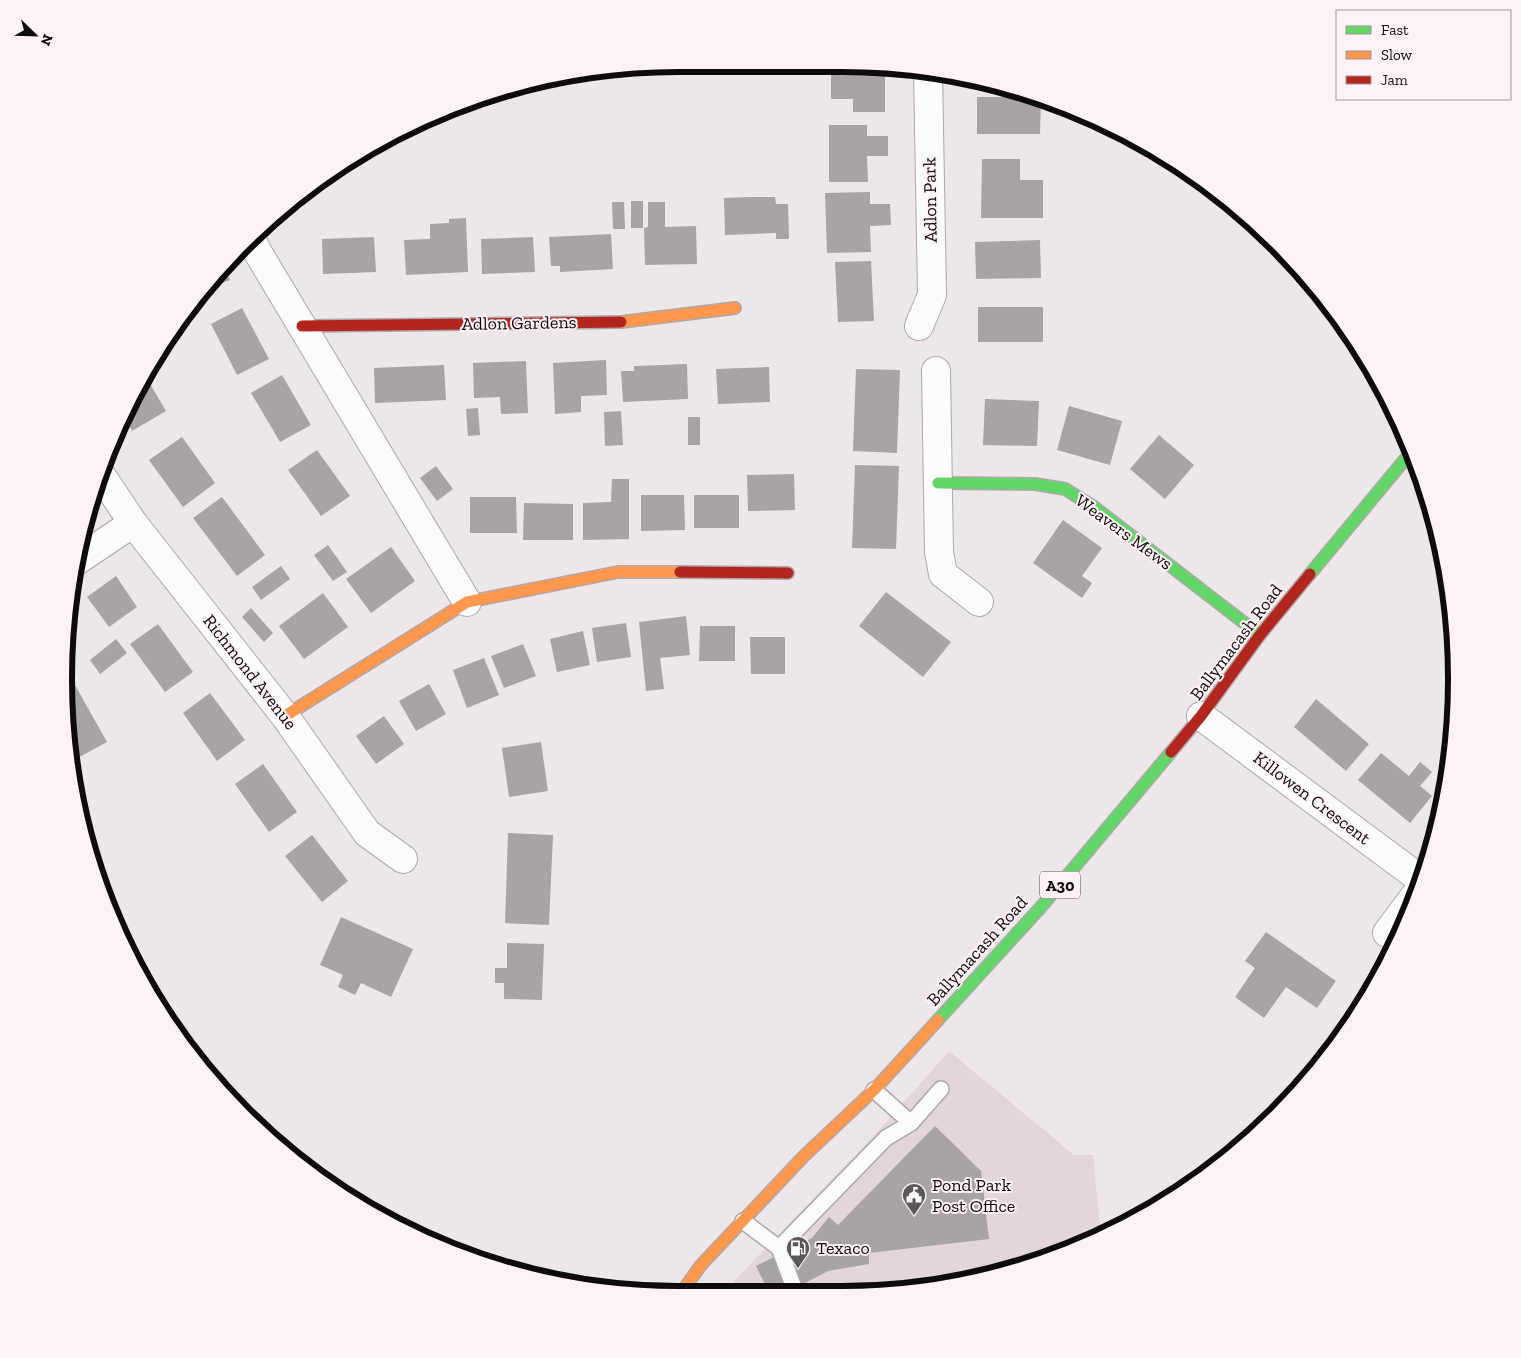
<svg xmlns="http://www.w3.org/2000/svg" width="1521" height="1358" viewBox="0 0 1521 1358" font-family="'Zilla Slab',serif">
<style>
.built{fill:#e2d6d9}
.building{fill:#a8a3a5}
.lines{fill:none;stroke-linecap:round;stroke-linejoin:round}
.lane-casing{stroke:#ada8aa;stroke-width:18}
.street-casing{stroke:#ada8aa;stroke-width:30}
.fast-casing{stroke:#ada8aa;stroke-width:14}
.slow-casing{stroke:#ada8aa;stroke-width:14}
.jam-casing{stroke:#ada8aa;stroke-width:14}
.path{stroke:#c9c7c8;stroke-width:3;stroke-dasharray:4 2.5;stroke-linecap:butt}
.lane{stroke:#fcfbfc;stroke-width:15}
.street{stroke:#fcfbfc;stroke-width:28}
.fast{stroke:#63d668;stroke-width:11}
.slow{stroke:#ff974d;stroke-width:11}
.jam{stroke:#b3261e;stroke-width:11}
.labels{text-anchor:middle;stroke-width:4;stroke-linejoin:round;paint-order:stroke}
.shield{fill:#fdf2f5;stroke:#565052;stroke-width:1}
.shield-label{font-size:16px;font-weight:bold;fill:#0e0b0c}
.street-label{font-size:18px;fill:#0e0b0c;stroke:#fdf2f5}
.poi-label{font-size:18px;fill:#0e0b0c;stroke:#fdf2f5;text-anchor:start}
.rim{fill:none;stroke:#0e0b0c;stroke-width:6}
</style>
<rect width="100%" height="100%" fill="#ede7e9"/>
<!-- built -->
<polygon class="built" points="949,1051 1074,1155 1093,1155 1101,1236 1001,1273 882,1293 728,1293 736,1279 881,1128"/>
<!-- building -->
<g class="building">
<polygon points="854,65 885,65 885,112 853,112 853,99 831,99 831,66 854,66"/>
<polygon points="977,97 1034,97 1041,99 1040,134 977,134"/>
<polygon points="829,125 867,125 867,136 888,136 888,156 867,156 868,182 829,182"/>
<polygon points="982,159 1020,159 1020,180 1043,180 1043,218 981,218"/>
<polygon points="870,192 870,204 890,204 891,225 870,226 871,252 827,253 825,193"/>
<polygon points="749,197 775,197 776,204 788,204 789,239 776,239 776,233 725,235 724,198"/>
<rect x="631" y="201" width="12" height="27"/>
<polygon points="612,202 624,202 625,229 613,229"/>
<polygon points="648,202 665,202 665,227 696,226 697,264 645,265 644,228 648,227"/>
<polygon points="466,218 468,272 406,275 404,240 430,239 430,224 449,223 449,219"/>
<polygon points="611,234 613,269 560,272 560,266 551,266 549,237"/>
<polygon points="374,237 376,272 323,274 322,239"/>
<polygon points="533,237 535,272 482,274 481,239"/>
<polygon points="1040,240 1041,278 976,279 975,242"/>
<polygon points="871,261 874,321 838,322 835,262"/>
<polygon points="225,270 230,280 205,290"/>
<rect x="978" y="307" width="65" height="35"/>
<polygon points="242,308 269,359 237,375 211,324"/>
<polygon points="606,360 607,395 581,396 581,412 555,414 553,363"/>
<polygon points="526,361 528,413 501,414 500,397 474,398 473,363"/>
<polygon points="687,364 688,399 623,402 621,371 634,371 634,366"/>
<polygon points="444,365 446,400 375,403 374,368"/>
<polygon points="769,367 770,402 718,404 716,369"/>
<polygon points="856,369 900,370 897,453 853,451"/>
<polygon points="282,375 311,425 280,442 251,393"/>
<polygon points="146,377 166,411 132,431 124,417 127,407"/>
<polygon points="985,399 1039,401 1037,446 983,445"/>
<polygon points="1069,406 1122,421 1110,465 1057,450"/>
<polygon points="478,408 480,435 468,436 466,409"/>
<polygon points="621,411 623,445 605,446 604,412"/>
<rect x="688" y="417" width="12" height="28"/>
<polygon points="1159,435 1194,465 1165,499 1130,469"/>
<polygon points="182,437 215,483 183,507 149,460"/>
<polygon points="317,450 350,496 321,516 288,470"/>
<polygon points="855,465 899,466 896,549 852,548"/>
<polygon points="436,466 453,489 437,501 420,478"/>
<polygon points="794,474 795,510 748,511 747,475"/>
<polygon points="612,479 629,479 629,539 583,540 583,503 611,502"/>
<polygon points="641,495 684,495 685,530 641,531"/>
<rect x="694" y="495" width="45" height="33"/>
<polygon points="222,497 265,555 237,576 193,518"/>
<polygon points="470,497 516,497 517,533 470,533"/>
<polygon points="524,503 573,504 573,540 523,540"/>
<polygon points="1063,520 1102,548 1082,576 1092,583 1082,598 1033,563"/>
<polygon points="328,545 347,572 333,581 314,555"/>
<polygon points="391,547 415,581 371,613 346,579"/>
<polygon points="281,566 290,579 261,600 252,587"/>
<polygon points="116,576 137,607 109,627 87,597"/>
<polygon points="886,592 951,642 923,677 859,626"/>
<polygon points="323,593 348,627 304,659 279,626"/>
<polygon points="251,608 273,633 264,642 242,617"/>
<polygon points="686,616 690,655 660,658 664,689 646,691 639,622"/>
<polygon points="626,623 631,657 597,662 592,628"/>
<polygon points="158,624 193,672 165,692 130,644"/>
<polygon points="700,626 735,626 735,661 699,661"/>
<polygon points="583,631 590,665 557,672 550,639"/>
<polygon points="750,637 785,637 785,674 751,674"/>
<polygon points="116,639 127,653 100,674 90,660"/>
<polygon points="523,644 536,676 504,688 491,656"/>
<polygon points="484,658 499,695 467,708 453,670"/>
<polygon points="429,684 446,714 416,731 399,701"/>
<polygon points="75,685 107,742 74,760 65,691"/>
<polygon points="210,693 245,740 217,761 183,713"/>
<polygon points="1316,699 1369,744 1346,771 1294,727"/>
<polygon points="384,716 404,744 376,764 356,736"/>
<polygon points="541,742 548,791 509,797 502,748"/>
<polygon points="1381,753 1409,776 1420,762 1432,772 1420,786 1432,796 1410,823 1358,780"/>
<polygon points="263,764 297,812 269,832 235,784"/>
<polygon points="508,833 553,835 549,925 505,923"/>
<polygon points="312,835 348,881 322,902 285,856"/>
<polygon points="341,917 413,949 391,997 361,983 355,995 338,987 343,975 320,965"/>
<polygon points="1266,932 1336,981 1317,1008 1286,987 1264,1018 1235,997 1255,968 1245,961"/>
<polygon points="507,943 544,944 542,1000 504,999 504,983 495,983 495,968 507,968"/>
<polygon points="1368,985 1374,988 1360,1007 1360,1006"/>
<polygon points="935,1126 981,1171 989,1239 869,1253 869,1264 828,1271 786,1293 769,1293 756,1266 812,1238 829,1217 838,1225"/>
</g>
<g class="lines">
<!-- lane casing -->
<g class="lane-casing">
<g id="lane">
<polyline points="874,1090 911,1123 941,1089"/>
<polyline points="743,1221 779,1248 796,1293"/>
<polyline points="779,1248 886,1138 911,1123"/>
</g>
</g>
<!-- street casing -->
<g class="street-casing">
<g id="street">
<polyline points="253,242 257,251 467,602"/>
<polyline points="919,326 932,295 928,71"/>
<polyline points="936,371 939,552 943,574 979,602"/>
<polyline points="103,478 133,523 285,716 367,833 403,859"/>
<polyline points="75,562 133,523"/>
<polyline points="1201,716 1423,881"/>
<polyline points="1387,933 1417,893"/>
</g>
</g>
<!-- fast casing -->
<g class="fast-casing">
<g id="fast">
<polyline points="938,483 1035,484 1065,489 1094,507 1260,635"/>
<polyline points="1310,574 1411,452"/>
<polyline points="938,1020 1041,907 1171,752"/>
</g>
</g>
<!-- slow casing -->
<g class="slow-casing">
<g id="slow">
<polyline points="621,322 735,308"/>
<polyline points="285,716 467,602 618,572 680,572"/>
<polyline points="681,1293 701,1265 804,1156 874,1090 938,1020"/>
</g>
</g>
<!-- jam casing -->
<g class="jam-casing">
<g id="jam">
<polyline points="302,326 621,322"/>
<polyline points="680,572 788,573"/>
<polyline points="1171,752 1201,716 1260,635 1310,574"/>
</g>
</g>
<!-- path -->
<polyline class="path" points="895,1283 897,1291"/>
<!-- lane -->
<use href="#lane" class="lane"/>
<!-- street -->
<use href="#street" class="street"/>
<!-- fast -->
<use href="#fast" class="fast"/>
<!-- slow -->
<use href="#slow" class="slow"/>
<!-- jam -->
<use href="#jam" class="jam"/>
</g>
<!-- icons -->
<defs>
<g id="civic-pin" transform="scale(1.25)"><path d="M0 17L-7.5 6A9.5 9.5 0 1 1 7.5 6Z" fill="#5c5859" stroke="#fdf2f5"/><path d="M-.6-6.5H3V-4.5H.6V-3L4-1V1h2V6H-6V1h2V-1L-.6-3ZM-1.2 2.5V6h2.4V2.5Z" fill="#fff"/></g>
<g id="fuel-pin" transform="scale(1.25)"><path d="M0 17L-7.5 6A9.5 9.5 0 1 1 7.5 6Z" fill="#5c5859" stroke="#fdf2f5"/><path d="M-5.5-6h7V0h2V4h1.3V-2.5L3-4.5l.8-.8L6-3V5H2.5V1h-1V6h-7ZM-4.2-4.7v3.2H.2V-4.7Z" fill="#fff"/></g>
</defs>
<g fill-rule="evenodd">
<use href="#civic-pin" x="914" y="1195"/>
<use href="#fuel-pin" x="798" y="1248"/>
</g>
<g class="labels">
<!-- shield labels -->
<rect class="shield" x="1040" y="871.5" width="40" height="27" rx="4"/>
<g class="shield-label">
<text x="1060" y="891">A30</text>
</g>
<!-- street labels -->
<g class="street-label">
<text transform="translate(930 200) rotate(-91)" y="6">Adlon Park</text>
<text transform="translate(519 323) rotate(-1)" y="6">Adlon Gardens</text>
<text transform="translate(1124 532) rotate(36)" y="6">Weavers Mews</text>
<text transform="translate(1236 642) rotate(-53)" y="6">Ballymacash Road</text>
<text transform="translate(250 672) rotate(52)" y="6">Richmond Avenue</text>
<text transform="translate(1312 798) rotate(37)" y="6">Killowen Crescent</text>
<text transform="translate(977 951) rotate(-48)" y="6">Ballymacash Road</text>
</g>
<!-- poi labels -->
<g class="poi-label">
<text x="932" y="1191">Pond Park<tspan x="932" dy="21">Post Office</tspan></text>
<text x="816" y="1254">Texaco</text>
</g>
</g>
<!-- crop -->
<path d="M0 0H1521V1358H0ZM678 72H842A606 606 0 0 1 1448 678V680A606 606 0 0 1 842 1286H678A606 606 0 0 1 72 680V678A606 606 0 0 1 678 72Z" fill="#fdf2f5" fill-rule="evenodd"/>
<path class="rim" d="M678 72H842A606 606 0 0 1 1448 678V680A606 606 0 0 1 842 1286H678A606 606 0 0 1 72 680V678A606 606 0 0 1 678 72Z"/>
<!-- legend -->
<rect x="1336" y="10" width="175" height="90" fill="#fdf2f5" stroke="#9d9698"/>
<rect x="1346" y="26" width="25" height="8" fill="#63d668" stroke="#9d9698"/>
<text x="1381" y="35" font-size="15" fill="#0e0b0c">Fast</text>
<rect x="1346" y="51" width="25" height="8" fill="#ff974d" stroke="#9d9698"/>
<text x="1381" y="60" font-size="15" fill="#0e0b0c">Slow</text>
<rect x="1346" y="76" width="25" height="8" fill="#b3261e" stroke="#9d9698"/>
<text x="1381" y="85" font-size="15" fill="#0e0b0c">Jam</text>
<!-- north arrow -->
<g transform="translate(35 35) rotate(113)" stroke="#fdf2f5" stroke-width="4" paint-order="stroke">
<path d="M0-4L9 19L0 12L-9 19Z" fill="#0e0b0c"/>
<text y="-8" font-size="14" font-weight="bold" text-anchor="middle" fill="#0e0b0c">N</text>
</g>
</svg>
